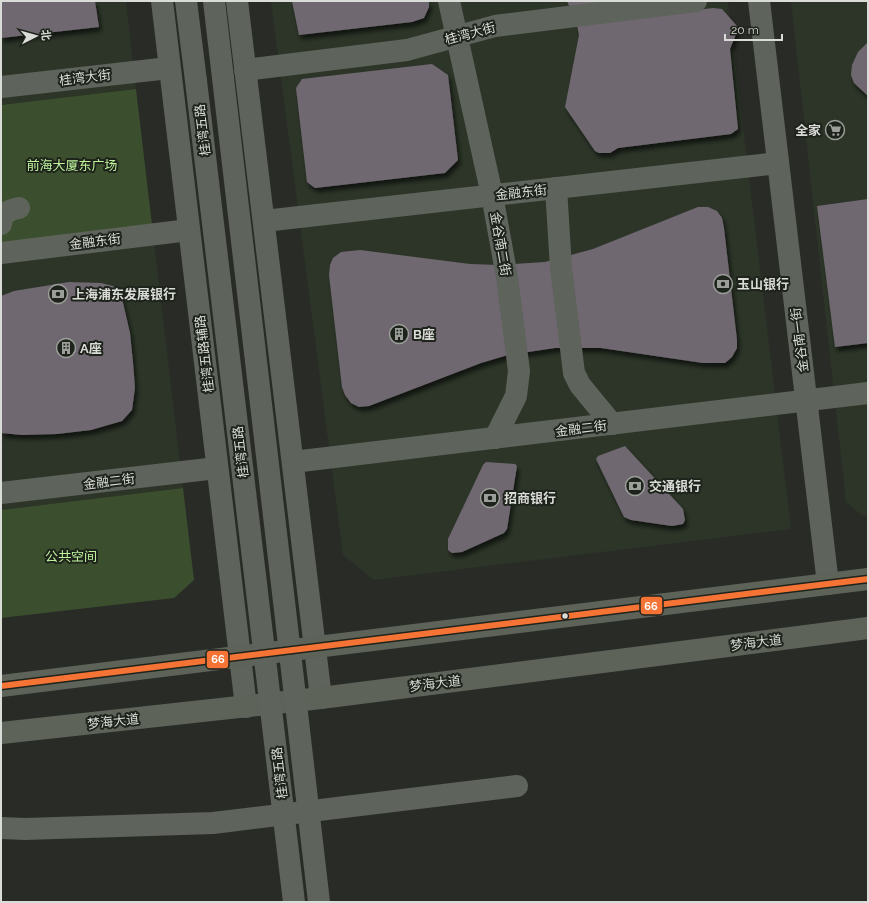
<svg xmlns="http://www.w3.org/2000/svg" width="869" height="903" viewBox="0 0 869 903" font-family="Raleway,'Noto Sans SC',sans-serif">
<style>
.built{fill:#2c3528}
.green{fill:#3b4f2e}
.building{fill:#706871;filter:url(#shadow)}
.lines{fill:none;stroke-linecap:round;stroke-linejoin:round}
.minor{stroke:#5e635b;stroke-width:22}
.major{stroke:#5e635a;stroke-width:22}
.minor-bridge{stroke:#5e635b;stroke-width:22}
.bus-1-casing{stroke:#1e231b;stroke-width:9}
.bus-1{stroke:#f57335;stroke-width:6}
.bus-dot{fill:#d9dcd7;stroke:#1e231b;stroke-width:1.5}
.labels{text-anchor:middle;stroke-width:4;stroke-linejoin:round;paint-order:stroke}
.street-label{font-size:13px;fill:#d9dcd7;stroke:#1e231b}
.poi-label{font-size:13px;font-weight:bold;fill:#d9dcd7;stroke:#1e231b;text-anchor:start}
.park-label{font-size:13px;fill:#bef39c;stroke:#1e231b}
.line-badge{stroke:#1e231b;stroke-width:1.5}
.badge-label{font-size:11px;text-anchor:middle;font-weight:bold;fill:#fff}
</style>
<defs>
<filter id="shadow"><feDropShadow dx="2.5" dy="4.5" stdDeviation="2" flood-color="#0009"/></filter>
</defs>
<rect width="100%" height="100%" fill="#292b27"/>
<!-- built -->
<g class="built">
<polygon points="1,1 126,1 136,89 1,105"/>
<polygon points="271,1 728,1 791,529 374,580 343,555"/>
<polygon points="791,1 868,1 868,515 863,516 846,502"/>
<polygon points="152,225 183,488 1,510 1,243"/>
</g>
<!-- green -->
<g class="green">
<polygon points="136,89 152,225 1,243 1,105"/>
<polygon points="183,488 194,580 174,598 1,618 1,510"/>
</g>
<!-- building -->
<g class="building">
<polygon points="1,1 95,1 99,27 1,38"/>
<polygon points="292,1 429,1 429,7 424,18 412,22 299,35"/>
<polygon points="567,1 603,1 606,9 616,19 713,8 722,9 737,26 737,32 730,49 738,129 731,134 618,148 610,153 599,153 595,151 565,107 579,35 577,25"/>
<polygon points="868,42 868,96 854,83 851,75 852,65 858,52"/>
<polygon points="432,64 448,75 458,160 445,173 315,188 307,182 296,88 302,79"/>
<polygon points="868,199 868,343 835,347 817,206"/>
<polygon points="698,207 708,207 717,211 722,218 724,228 737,340 737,348 732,357 725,363 703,363 601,348 555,348 508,355 481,363 369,406 359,407 351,403 345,395 342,387 329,275 330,265 333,258 341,252 360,250 470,264 498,265 545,262 593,249"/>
<polygon points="69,282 101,283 113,286 121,294 130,333 133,362 135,388 132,410 122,421 91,430 57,434 22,435 1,433 1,296 14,291"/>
<polygon points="625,446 683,509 685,520 683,524 672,526 631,520 624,517 596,459 598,456"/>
<polygon points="486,462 515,464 517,466 507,529 504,533 462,552 452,553 448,550 448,539 483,465"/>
</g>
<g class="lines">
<!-- minor -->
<g class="minor">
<polyline points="162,1 246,707"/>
<polyline points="186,1 196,81"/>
<polyline points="214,1 223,78"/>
<polyline points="237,1 321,698"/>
<polyline points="449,1 492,195 507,277 519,371 516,396 495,438"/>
<polyline points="759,1 828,584"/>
<polyline points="245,70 407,50 495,26 696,1"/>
<polyline points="1,87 169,68"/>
<polyline points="556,188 561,268 574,373 580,385 612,424"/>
<polyline points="264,221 778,163"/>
<path d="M1 224C2 213 9 210 19 208"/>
<polyline points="1,253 189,230"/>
<polyline points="293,462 868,393"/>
<polyline points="1,493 217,468"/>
<polyline points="1,828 25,829 213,823 517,786"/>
</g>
<!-- major -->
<g class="major">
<polyline points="1,686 868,579"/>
<polyline points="1,733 321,698 868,628"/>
</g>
<!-- minor-bridge -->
<g class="minor-bridge">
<polyline points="223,78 319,902"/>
<polyline points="196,81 294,902"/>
</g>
<!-- bus-1 casing -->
<g class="bus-1-casing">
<polyline id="bus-1" points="1,686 868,579"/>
</g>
<!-- bus-1 -->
<use href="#bus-1" class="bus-1"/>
</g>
<!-- icons -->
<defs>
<g id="supermarket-ring" transform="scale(1)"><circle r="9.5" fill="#1e231b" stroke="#9b9e99" stroke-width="1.5"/><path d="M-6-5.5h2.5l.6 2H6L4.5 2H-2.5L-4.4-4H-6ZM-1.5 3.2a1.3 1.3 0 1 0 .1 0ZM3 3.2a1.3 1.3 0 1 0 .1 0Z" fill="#9b9e99"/></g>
<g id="bank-ring" transform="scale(1)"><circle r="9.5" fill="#1e231b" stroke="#9b9e99" stroke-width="1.5"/><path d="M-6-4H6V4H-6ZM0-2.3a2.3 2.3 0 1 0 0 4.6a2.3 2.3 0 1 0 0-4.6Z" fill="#9b9e99"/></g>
<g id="building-ring" transform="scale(1)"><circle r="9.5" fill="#1e231b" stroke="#9b9e99" stroke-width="1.5"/><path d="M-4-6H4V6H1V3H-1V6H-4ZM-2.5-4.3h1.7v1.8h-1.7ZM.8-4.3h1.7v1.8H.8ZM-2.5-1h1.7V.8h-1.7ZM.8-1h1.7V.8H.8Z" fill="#9b9e99"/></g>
</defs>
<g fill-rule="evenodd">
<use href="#supermarket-ring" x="835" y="130"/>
<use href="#bank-ring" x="723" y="284"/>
<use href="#bank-ring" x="58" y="294"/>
<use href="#building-ring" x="399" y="334"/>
<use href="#building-ring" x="66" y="348"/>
<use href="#bank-ring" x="635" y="486"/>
<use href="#bank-ring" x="490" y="498"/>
</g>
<!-- markers -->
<circle class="bus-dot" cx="565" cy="616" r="3.5"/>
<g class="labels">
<!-- street labels -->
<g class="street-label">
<text transform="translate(470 33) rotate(-15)" y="5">桂湾大街</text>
<text transform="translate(85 77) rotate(-7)" y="5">桂湾大街</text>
<text transform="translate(202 130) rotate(-97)" y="5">桂湾五路</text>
<text transform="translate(521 192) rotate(-6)" y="5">金融东街</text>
<text transform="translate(95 241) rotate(-7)" y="5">金融东街</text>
<text transform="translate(501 244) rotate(80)" y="5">金谷南二街</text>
<text transform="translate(799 340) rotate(-97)" y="5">金谷南一街</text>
<text transform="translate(204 354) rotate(-97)" y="5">桂湾五路辅路</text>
<text transform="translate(581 428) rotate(-7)" y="5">金融二街</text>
<text transform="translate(240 452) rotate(-97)" y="5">桂湾五路</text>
<text transform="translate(109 481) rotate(-7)" y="5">金融二街</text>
<text transform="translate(756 642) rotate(-7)" y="5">梦海大道</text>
<text transform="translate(435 683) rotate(-7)" y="5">梦海大道</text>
<text transform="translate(113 721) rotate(-6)" y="5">梦海大道</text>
<text transform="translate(279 773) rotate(-97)" y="5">桂湾五路</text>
</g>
<!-- poi labels -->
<g class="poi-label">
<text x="821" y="135" text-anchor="end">全家</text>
<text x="737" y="289">玉山银行</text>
<text x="72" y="299">上海浦东发展银行</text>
<text x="413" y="339">B座</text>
<text x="80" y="353">A座</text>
<text x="649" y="491">交通银行</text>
<text x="504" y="503">招商银行</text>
</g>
<!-- park labels -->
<g class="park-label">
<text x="72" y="170">前海大厦东广场</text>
<text x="71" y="561">公共空间</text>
</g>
</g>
<g class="line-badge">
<rect x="640" y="596" width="23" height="19" rx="4" fill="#f57335"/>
<rect x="206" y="650" width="23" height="19" rx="4" fill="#f57335"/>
</g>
<g class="badge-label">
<text x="651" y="610">66</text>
<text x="218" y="663">66</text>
</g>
<!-- border -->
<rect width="869" height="903" fill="none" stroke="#d9dcd7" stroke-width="4"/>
<!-- north arrow -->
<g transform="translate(36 36) rotate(84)" stroke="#1e231b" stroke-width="3" paint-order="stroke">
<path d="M0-3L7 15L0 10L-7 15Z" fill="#d9dcd7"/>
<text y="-6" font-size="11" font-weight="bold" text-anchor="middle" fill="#d9dcd7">北</text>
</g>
<!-- scale -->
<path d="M725 34v6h57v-6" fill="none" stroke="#d9dcd7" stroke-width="2"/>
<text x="731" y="34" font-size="12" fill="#d9dcd7" stroke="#1e231b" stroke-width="3" paint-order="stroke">20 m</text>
</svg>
